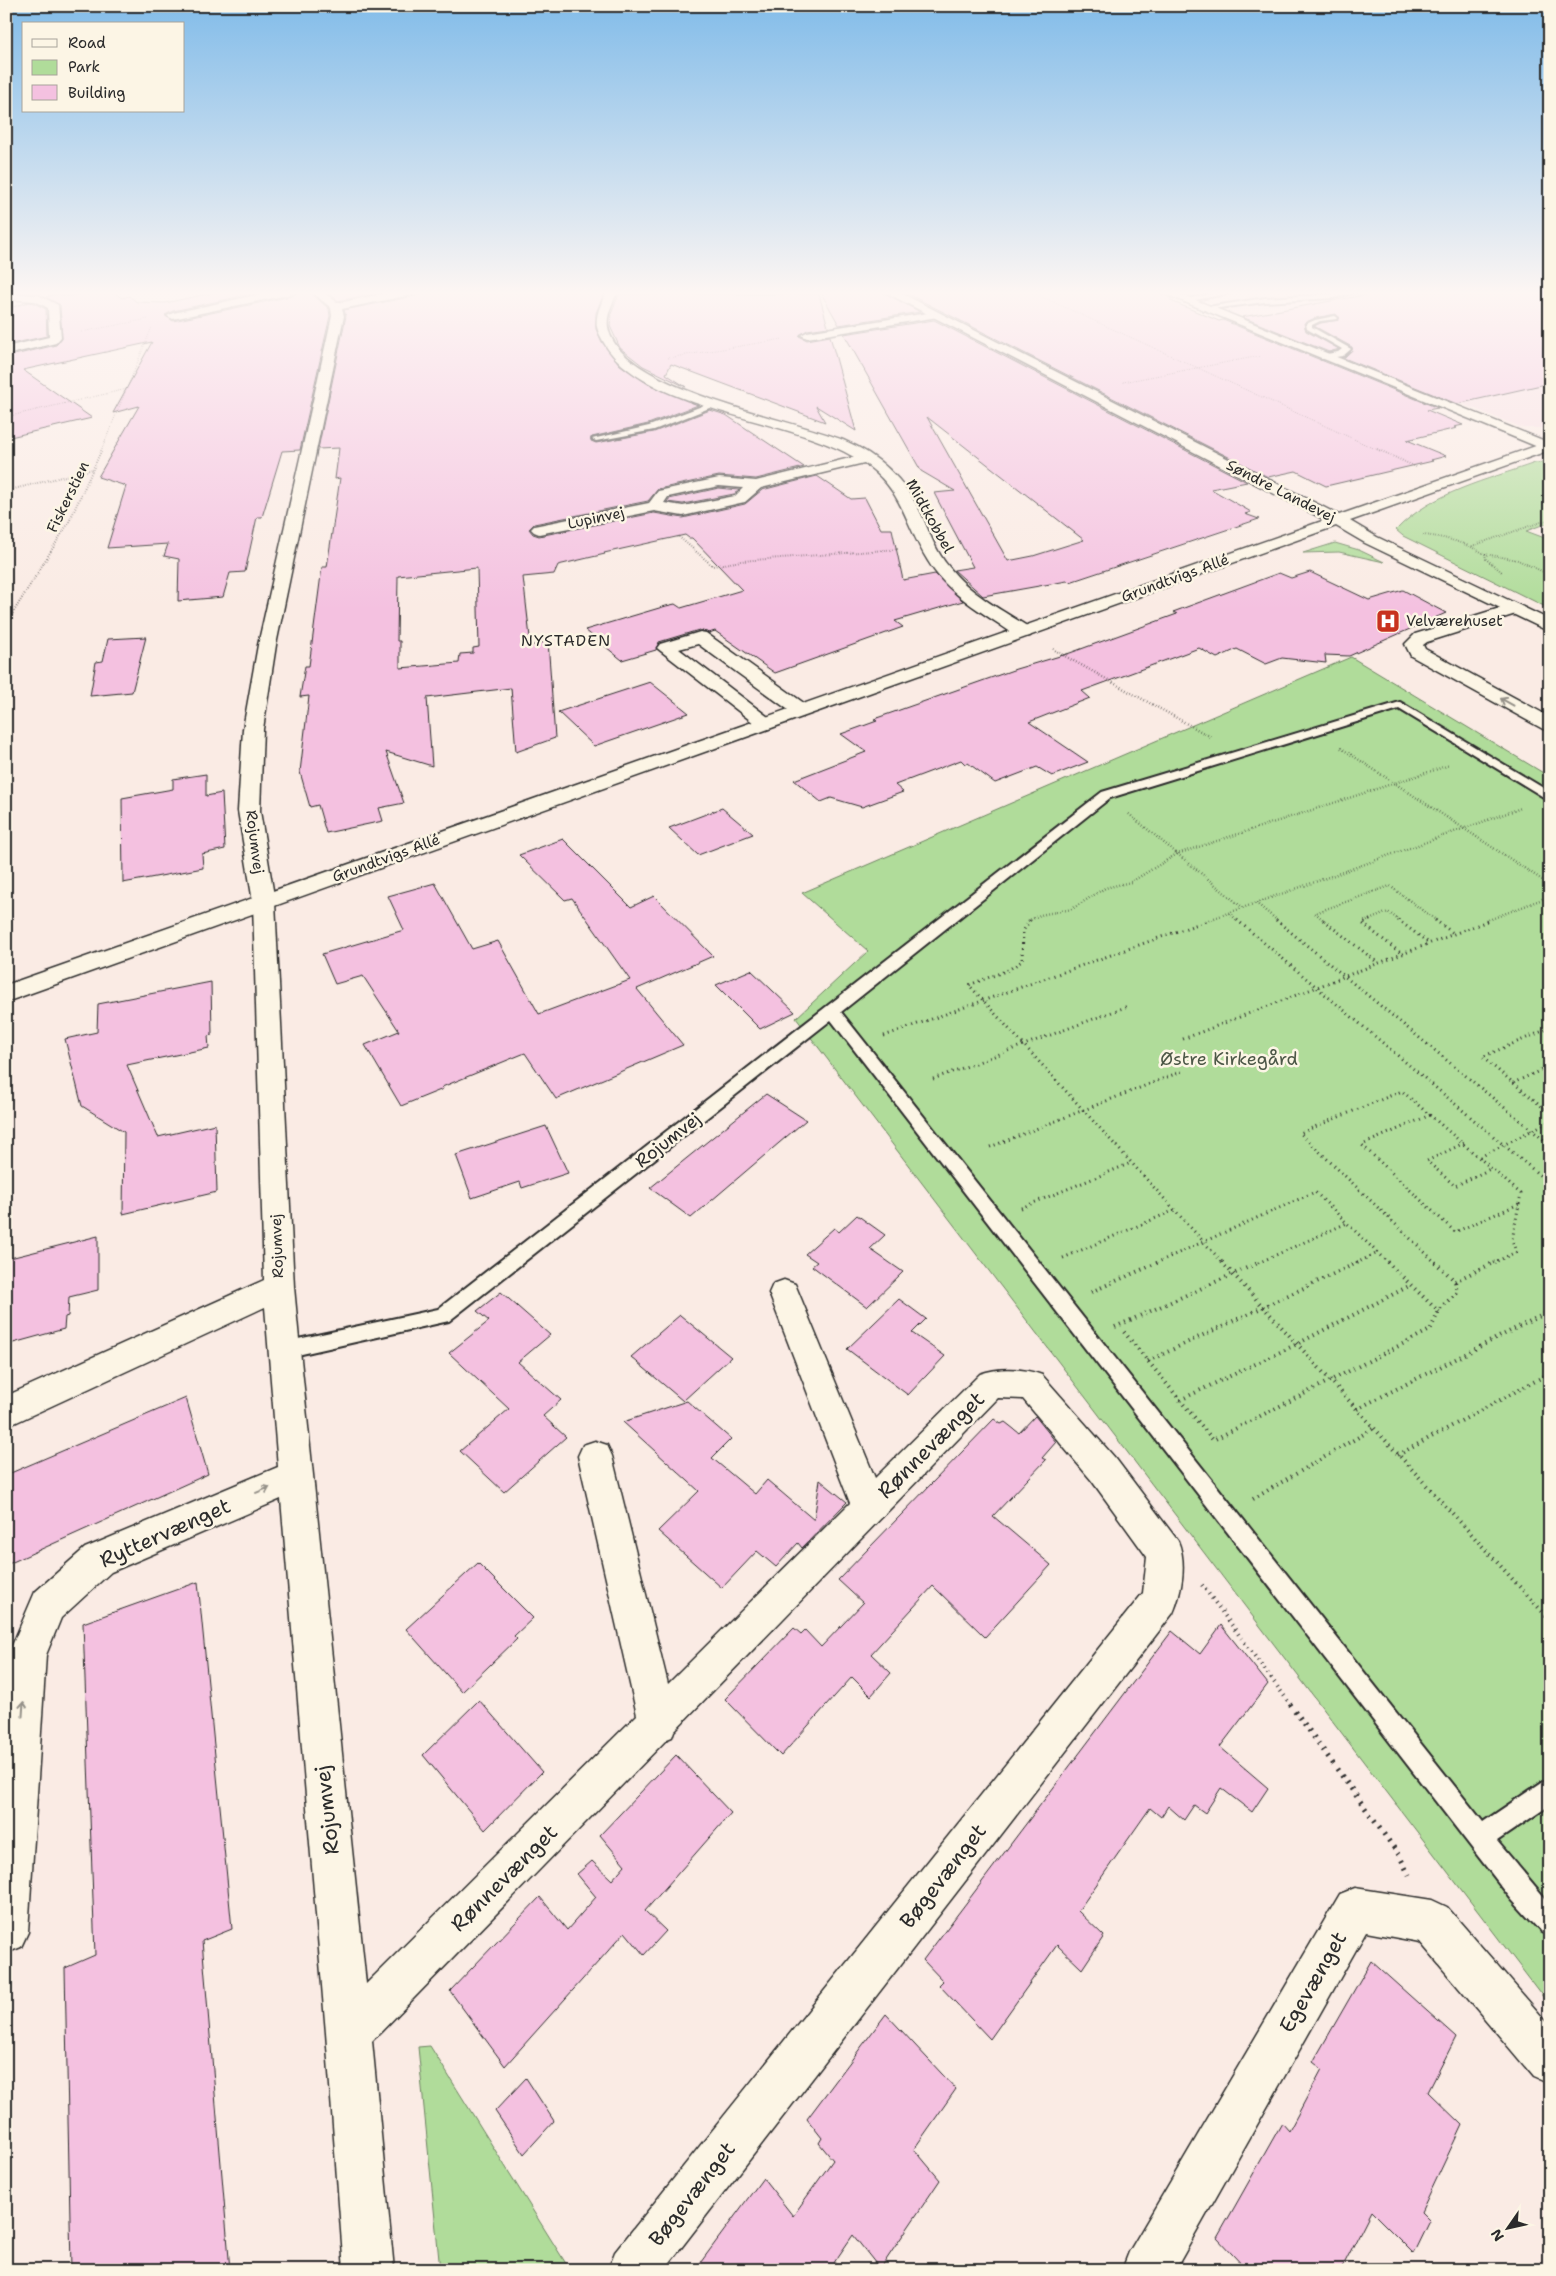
<svg xmlns="http://www.w3.org/2000/svg" width="1556" height="2276" viewBox="0 0 1556 2276" font-family="'Shantell Sans',sans-serif">
<style>
.built{fill:#f8dee3}
.green{fill:#b0dc9a;stroke:#6e8462}
.building{fill:#f4c1e0;stroke:#2b2b2b;fill-rule:evenodd}
.lines{fill:none;stroke-linecap:round;stroke-linejoin:round}
.lane-casing{stroke:#2b2b2b;stroke-width:4}
.street-casing{stroke:#2b2b2b;stroke-width:3}
.secondary-casing{stroke:#2b2b2b;stroke-width:3}
.path-far5{stroke:#2b2b2b;stroke-width:1;stroke-dasharray:0.5 2;stroke-linecap:butt}
.path-far4{stroke:#2b2b2b;stroke-width:2;stroke-dasharray:0.5 2;stroke-linecap:butt}
.path-far3{stroke:#2b2b2b;stroke-width:2.5;stroke-dasharray:0.5 2.5;stroke-linecap:butt}
.path-far2{stroke:#2b2b2b;stroke-width:3;stroke-dasharray:1 4;stroke-linecap:butt}
.path-far1{stroke:#2b2b2b;stroke-width:4;stroke-dasharray:1 4.5;stroke-linecap:butt}
.path{stroke:#2b2b2b;stroke-width:5;stroke-dasharray:2 6;stroke-linecap:butt}
.lane{fill:#fcf5e5;fill-rule:evenodd}
.street{fill:#fcf5e5;fill-rule:evenodd}
.secondary{fill:#fcf5e5;fill-rule:evenodd}
.oneway{stroke:#949088}
.labels{text-anchor:middle;stroke-width:5;stroke-linejoin:round;paint-order:stroke}
.far-street-label{font-size:15px;fill:#2b2b2b;stroke:#fcf5e5}
.far-poi-label{font-size:15px;fill:#2b2b2b;stroke:#fcf5e5;text-anchor:start}
.far-quarter-label{font-size:16px;letter-spacing:1px;fill:#2b2b2b;stroke:#fcf5e5}
.park-label{font-size:18px;fill:#4c5747;stroke:#fcf5e5}
.street-label{font-size:18px;fill:#2b2b2b;stroke:#fcf5e5}
.near-street-label{font-size:21px;fill:#2b2b2b;stroke:#fcf5e5}
</style>
<rect width="100%" height="100%" fill="#faebe4"/>
<filter id="ink" filterUnits="userSpaceOnUse"><feTurbulence type="fractalNoise" baseFrequency=".02" numOctaves="2"/><feDisplacementMap in="SourceGraphic" scale="10" xChannelSelector="R" yChannelSelector="G"/><feConvolveMatrix kernelMatrix="1 2 1 2 8 2 1 2 1" color-interpolation-filters="sRGB"/></filter>
<g filter="url(#ink)">
<!-- built -->
<polygon class="built" points="1289,291 1463,291 1550,301 1550,425 1541,428 1523,428 1211,304"/>
<!-- green -->
<g class="green">
<path d="M1550 461V522L1526 531 1550 540V609L1403 536 1396 530C1432 492 1487 480 1535 463Z"/>
<polygon points="1335,543 1359,550 1384,562 1339,552 1303,553"/>
<polygon points="1351,657 1550,777 1550,2006 796,1018 868,951 802,893"/>
<polygon points="430,2046 570,2270 440,2270 418,2047"/>
</g>
<!-- building -->
<g class="building">
<polygon points="95,291 112,291 122,298 129,296 137,302 165,303 221,291 265,291 173,311 165,315 173,321 292,296 299,291 309,291 329,309 330,316 300,450 282,451 262,517 257,517 245,572 230,573 223,597 178,601 179,559 164,556 168,544 107,548 126,486 98,477 139,406 113,413 152,342 23,370 92,418 6,438 6,357 56,345 62,338 60,305 46,297 57,294 69,296"/>
<polygon points="326,291 386,291 338,301"/>
<path d="M422 291H601L604 293 596 313V329L602 342 620 365 648 384 698 405 648 424 592 437 591 441 596 443 654 432 710 410 726 415 804 467 756 479 719 476 658 489 648 501 534 524 529 529 533 534 539 536 654 513 683 518 745 504 762 490 817 476 851 499 865 498 881 529H892L903 580 935 574 963 601 895 621 903 627 775 673 715 631 709 633 699 630 659 642 656 650 622 660 585 630 666 606 675 604 681 608 742 590 692 538H689L685 535 604 553 605 554 558 565 554 574 523 577 531 646 548 641 555 738 516 752 511 688 427 698 432 766 386 752 404 803 379 808 383 821 326 833 318 805 310 807 300 772 309 696 300 697 305 666H309L322 567H327L340 478 335 479 339 448 318 449 346 316 344 310 415 296ZM477 568 479 647 473 648V653L460 654 459 663 400 668V641H397L398 576Z"/>
<polygon points="820,291 881,291 920,312 839,325"/>
<polygon points="902,291 1156,291 1171,298 1171,301 1219,321 1223,320 1438,408 1427,410 1463,425 1454,427 1457,428 1407,440 1446,456 1431,460 1433,461 1326,486 1296,471 1268,477"/>
<polygon points="1387,291 1550,291 1550,383 1457,404 1344,358 1352,350 1352,347 1314,326 1321,323 1338,320 1340,318 1336,314 1315,318 1304,323 1306,331 1339,349 1329,352 1242,317"/>
<polygon points="619,294 819,294 828,327 807,330 799,336 807,340 830,336 856,431 816,406 825,422 671,364 666,374 686,387 643,366 620,348 610,326 611,314"/>
<polygon points="29,302 34,303 46,309 47,336 6,345 6,309"/>
<path d="M934 320 1247 482 1211 489 1251 512 1245 514 1259 519 1070 582 1067 581 983 596 954 570 973 567 934 493 955 491 921 471 844 334ZM927 417 1084 540 1033 556 1008 561Z"/>
<polygon points="719,488 739,490 734,494 683,504 667,502 669,499"/>
<polygon points="1310,572 1369,600 1403,590 1446,613 1349,656 1325,655 1326,663 1282,658 1266,664 1237,649 1217,658 1199,648 1082,691 1090,698 1029,722 1088,762 1052,776 1037,767 995,783 968,763 965,764 961,760 895,785 903,792 862,807 831,798 821,802 794,780 866,752 841,734 877,721 874,719 1016,669 1070,653 1177,614 1173,612 1279,573 1291,578"/>
<polygon points="146,637 132,692 90,696 96,662 103,661 108,639"/>
<polygon points="650,682 689,713 594,746 558,712"/>
<polygon points="206,774 206,796 222,793 225,849 202,854 203,868 123,883 122,798 173,789 173,779"/>
<polygon points="722,808 753,834 698,855 669,828"/>
<polygon points="563,839 631,907 654,896 713,956 637,989 683,1045 556,1099 525,1053 442,1087 443,1089 401,1106 365,1045 399,1031 363,976 335,984 322,954 404,930 388,896 435,883 472,949 498,941 539,1014 630,980 572,898 565,900 519,855"/>
<polygon points="751,970 795,1012 760,1029 716,985"/>
<polygon points="211,982 212,1035 208,1036 209,1048 127,1065 158,1137 215,1124 217,1192 123,1214 124,1132 82,1106 65,1039 97,1032 98,1004"/>
<polygon points="766,1094 806,1120 691,1218 650,1188"/>
<polygon points="546,1126 568,1173 522,1188 520,1182 472,1198 456,1155"/>
<polygon points="857,1215 885,1235 870,1249 903,1272 867,1307 812,1266 817,1262 805,1254 834,1228 839,1232"/>
<polygon points="98,1236 98,1290 69,1297 68,1316 65,1317 64,1329 6,1345 6,1259"/>
<polygon points="501,1292 550,1335 518,1362 561,1400 543,1416 566,1437 504,1492 460,1451 509,1409 449,1353 489,1321 477,1311"/>
<polygon points="899,1299 926,1319 912,1333 945,1356 908,1395 847,1349"/>
<polygon points="680,1315 731,1357 683,1401 631,1357"/>
<polygon points="186,1398 208,1474 6,1565 6,1475"/>
<polygon points="687,1401 731,1439 712,1458 755,1494 767,1480 814,1520 820,1480 847,1502 802,1548 798,1543 776,1567 757,1551 722,1588 658,1531 699,1491 623,1422"/>
<polygon points="1035,1416 1056,1442 1042,1458 1046,1460 993,1516 1051,1565 985,1637 933,1586 871,1654 891,1673 871,1696 852,1677 781,1756 725,1699 794,1628 801,1634 805,1630 821,1647 863,1603 838,1580 994,1419 1001,1424 1005,1422 1019,1433"/>
<polygon points="478,1563 533,1618 514,1636 517,1639 462,1692 406,1629"/>
<polygon points="198,1582 232,1929 202,1941 230,2270 71,2270 65,1968 95,1955 83,1623"/>
<polygon points="1221,1625 1268,1684 1220,1747 1268,1788 1252,1812 1221,1788 1205,1813 1194,1805 1184,1820 1168,1806 1161,1817 1150,1808 1078,1911 1104,1936 1082,1969 1057,1945 990,2039 939,1985 943,1981 923,1960 1172,1631 1200,1654"/>
<polygon points="479,1700 542,1772 485,1830 423,1755"/>
<polygon points="676,1755 731,1813 645,1911 666,1931 644,1955 625,1932 505,2066 450,1991 540,1897 567,1930 596,1897 577,1874 592,1861 612,1880 625,1865 600,1835"/>
<polygon points="1371,1961 1456,2037 1428,2092 1462,2125 1421,2212 1430,2221 1414,2254 1371,2211 1341,2270 1247,2270 1217,2238 1282,2123 1289,2131 1322,2069 1313,2062"/>
<polygon points="886,2014 956,2089 914,2149 940,2180 880,2269 853,2235 829,2270 695,2270 763,2178 793,2216 833,2160 819,2143 822,2138 807,2119"/>
<polygon points="526,2078 554,2121 524,2154 495,2111"/>
</g>
<g class="lines">
<!-- lane casing -->
<g class="lane-casing">
<g id="lane">
<polygon points="1224,291 1240,291 1185,302 1182,300"/>
<polygon points="1346,291 1360,291 1333,298 1265,302 1204,310 1201,308 1265,298 1333,294"/>
<polygon points="1335,316 1338,318 1337,319 1320,321 1312,325 1312,327 1351,349 1343,356 1321,359 1321,355 1338,352 1342,349 1307,329 1306,324 1315,320"/>
<polygon points="710,403 717,405 654,430 596,441 592,439 649,426"/>
<polygon points="1400,702 1550,792 1550,801 1399,709 1110,798 841,1012 1483,1822 1542,1782 1550,1778 1550,1805 1497,1841 1550,1904 1550,1936 1541,1932 1512,1900 831,1020 449,1321 284,1358 277,1356 275,1350 277,1344 284,1342 438,1309 1102,792"/>
</g>
</g>
<!-- street casing -->
<g class="street-casing">
<g id="street">
<polygon points="275,291 297,291 292,294 173,319 167,316 173,313"/>
<path d="M311 291H323L338 303 397 291H420L415 294 342 309 344 316 276 645 263 729 260 811 275 902 294 1287 300 1350 366 1984 637 1715 578 1456 583 1445 595 1441 607 1445 612 1456 668 1684 850 1503 769 1293 773 1284 784 1280 795 1284 875 1478 980 1374C998 1367 1024 1368 1042 1375L1116 1459 1178 1541C1187 1562 1182 1592 1173 1613L664 2270H608L615 2252 1143 1593 1147 1557 1092 1481 1023 1399 998 1398 674 1731 672 1737 667 1739 372 2041 394 2270H344L326 2033 281 1499 111 1572 61 1618 46 1655 28 1932 21 1947 6 1953V1677L8 1655 35 1592 85 1548 278 1467 265 1307 6 1427V1396L264 1280 253 902 238 811 243 729 258 645 332 316 331 308Z"/>
<path d="M607 291H618C613 302 606 315 608 327 618 389 792 419 843 440 879 455 905 480 921 514 929 532 936 552 949 567 970 594 1002 610 1030 628L1033 632 1030 636C1017 639 1007 629 996 622 970 605 944 588 928 561 904 523 904 491 864 463L761 488 745 502 740 503 683 516 654 511 539 534 534 532 531 529 534 526 649 503 658 491 663 490 719 478 756 481 854 457C789 418 640 410 603 341 601 337 598 332 597 327 595 315 602 302 607 291ZM719 486 743 488 735 496 683 506 664 503 668 497Z"/>
<polygon points="1158,291 1173,291 1550,443 1550,452"/>
<polygon points="6,293 38,295 58,305 61,337 56,343 6,355 6,347 49,337 48,308 35,301 6,299"/>
<polygon points="934,312 940,315 938,317 807,338 801,335 807,332"/>
<polygon points="1513,604 1519,605 1522,609 1519,613 1427,642 1423,645 1425,649 1550,717 1550,731 1543,729 1411,656 1405,644 1415,634"/>
<polygon points="700,632 706,633 808,706 811,710 808,714 801,716 794,714 698,644 679,649 776,723 773,727 766,729 759,727 657,648 660,644"/>
<polygon points="1355,1888 1432,1900 1447,1907 1550,2026 1550,2084 1534,2077 1420,1942 1366,1932 1175,2270 1122,2270 1129,2252 1340,1894"/>
</g>
</g>
<!-- secondary casing -->
<g class="secondary-casing">
<polygon id="secondary" points="883,291 897,291 1339,515 1550,441 1550,450 1350,521 1377,537 1550,620 1550,632 1365,543 1336,526 6,1002 6,985 1325,520"/>
</g>
<!-- path-far5 -->
<g class="path-far5">
<polyline points="1029,291 1380,451"/>
<polyline points="1454,296 1476,291"/>
<polyline points="81,332 148,319"/>
<polyline points="668,358 783,339"/>
<polyline points="1123,382 1260,356"/>
<polyline points="6,417 127,389"/>
<polyline points="101,451 152,327"/>
</g>
<!-- path-far4 -->
<g class="path-far4">
<polyline points="1377,449 1416,467"/>
<polyline points="6,491 93,469"/>
<path d="M1423 535C1446 537 1465 543 1485 554L1486 559 1502 572"/>
<polyline points="679,537 713,566 741,561 899,549"/>
<polyline points="1472,546 1550,519"/>
<polyline points="1485,554 1518,560 1550,575"/>
<polyline points="6,624 69,522 102,449"/>
<polyline points="1053,649 1065,656"/>
</g>
<!-- path-far3 -->
<g class="path-far3">
<polyline points="1063,655 1211,737"/>
<polyline points="1341,748 1550,885"/>
<polyline points="1129,814 1242,907"/>
<polyline points="1256,903 1278,921"/>
<polyline points="1229,913 1238,921"/>
<polyline points="1028,921 1040,915 1072,909 1105,888 1131,882 1177,854 1450,765"/>
<polyline points="1206,921 1521,808"/>
<polyline points="1325,921 1315,913 1390,886 1437,921"/>
<polyline points="1367,921 1388,912 1400,921"/>
<polyline points="1486,921 1550,896"/>
</g>
<!-- path-far2 -->
<g class="path-far2">
<polyline points="1030,920 1023,931 1022,961 1008,970 969,985 1223,1263"/>
<polyline points="1237,920 1550,1184"/>
<polyline points="1276,920 1550,1145"/>
<polyline points="1323,920 1378,963"/>
<polyline points="1370,920 1362,923 1402,954"/>
<polyline points="1398,920 1429,943"/>
<polyline points="1435,920 1453,933"/>
<polyline points="1550,1028 1482,1057 1550,1113"/>
<polyline points="884,1036 1209,920"/>
<polyline points="1183,1039 1490,920"/>
<polyline points="933,1079 1128,1006"/>
<polyline points="1513,1083 1550,1066"/>
<polyline points="1544,1108 1550,1105"/>
<polyline points="1430,1115 1362,1145 1455,1232 1519,1204"/>
<polyline points="1464,1143 1427,1161 1455,1186 1492,1168"/>
<polyline points="990,1147 1185,1070"/>
<polyline points="1480,1157 1550,1121"/>
<polyline points="1021,1208 1131,1163"/>
<polyline points="1063,1258 1175,1210"/>
<polyline points="1156,1263 1315,1192 1388,1263"/>
<polyline points="1258,1263 1347,1223"/>
<polyline points="1356,1263 1378,1253"/>
<polyline points="1436,1263 1300,1133 1402,1091 1521,1194 1512,1240 1516,1252 1493,1263"/>
</g>
<!-- path-far1 -->
<g class="path-far1">
<polyline points="1222,1262 1550,1620"/>
<polyline points="1387,1262 1439,1312"/>
<polyline points="1435,1262 1455,1281 1495,1262"/>
<polyline points="1091,1292 1159,1262"/>
<polyline points="1115,1327 1260,1262"/>
<polyline points="1124,1332 1213,1440 1430,1330 1441,1307 1457,1293 1455,1281"/>
<polyline points="1148,1361 1359,1262"/>
<polyline points="1180,1400 1297,1344 1411,1285"/>
<polyline points="1357,1409 1550,1311"/>
<polyline points="1398,1455 1550,1373"/>
<polyline points="1253,1499 1374,1428"/>
<polyline points="1202,1585 1291,1705"/>
</g>
<!-- path -->
<polyline class="path" points="1290,1704 1399,1855 1409,1875"/>
<!-- lane -->
<use href="#lane" class="lane"/>
<!-- street -->
<use href="#street" class="street"/>
<!-- secondary -->
<use href="#secondary" class="secondary"/>
</g>
<!-- one-way arrows -->
<defs><path id="oneway-shaft" d="M-6 0H5M1.5-3L5.5 0L1.5 3" fill="none" stroke-width="1.6" stroke-linecap="round" stroke-linejoin="round" transform="scale(1.25)"/></defs>
<g class="oneway">
<use href="#oneway-shaft" transform="translate(1507 702) rotate(-151)"/>
<use href="#oneway-shaft" transform="translate(263 1490) rotate(-23)"/>
<use href="#oneway-shaft" transform="translate(23 1709) rotate(-86)"/>
</g>
</g>
<!-- sky -->
<linearGradient id="sky" x2="0" y2="1"><stop stop-color="#82bce9"/><stop offset="0.48" stop-color="#fdf6f3"/><stop offset="1" stop-color="#fdf6f3" stop-opacity="0"/></linearGradient>
<rect width="1556" height="610" fill="url(#sky)"/>
<!-- icons -->
<defs>
<g id="hospital-square" transform="scale(1.25)"><rect x="-9" y="-9" width="18" height="18" rx="4" fill="#c8321e" stroke="#fcf5e5"/><path d="M-5-5h3v3.5h4V-5h3V5h-3V1.5h-4V5h-3Z" fill="#fff"/></g>
</defs>
<g fill-rule="evenodd">
<use href="#hospital-square" x="1388" y="621"/>
</g>
<g class="labels">
<!-- far-street labels -->
<g class="far-street-label">
<text transform="translate(1281 491) rotate(27)" y="5">Søndre Landevej</text>
<text transform="translate(68 497) rotate(-64)" y="5">Fiskerstien</text>
<text transform="translate(930 516) rotate(61)" y="5">Midtkobbel</text>
<text transform="translate(596 518) rotate(-12)" y="5">Lupinvej</text>
<text transform="translate(1175 578) rotate(-20)" y="5">Grundtvigs Allé</text>
<text transform="translate(255 842) rotate(83)" y="5">Rojumvej</text>
<text transform="translate(386 858) rotate(-20)" y="5">Grundtvigs Allé</text>
<text transform="translate(277 1246) rotate(-92)" y="5">Rojumvej</text>
</g>
<!-- far-poi labels -->
<g class="far-poi-label">
<text x="1406" y="626">Velværehuset</text>
</g>
<!-- far-quarter labels -->
<g class="far-quarter-label">
<text x="566" y="646">NYSTADEN</text>
</g>
<!-- park labels -->
<g class="park-label">
<text x="1229" y="1065">Østre Kirkegård</text>
</g>
<!-- street labels -->
<g class="street-label">
<text transform="translate(668 1140) rotate(-38)" y="6">Rojumvej</text>
</g>
<!-- near-street labels -->
<g class="near-street-label">
<text transform="translate(931 1445) rotate(-45)" y="7">Rønnevænget</text>
<text transform="translate(165 1533) rotate(-24)" y="7">Ryttervænget</text>
<text transform="translate(327 1810) rotate(-96)" y="7">Rojumvej</text>
<text transform="translate(943 1876) rotate(-52)" y="7">Bøgevænget</text>
<text transform="translate(504 1878) rotate(-45)" y="7">Rønnevænget</text>
<text transform="translate(1313 1982) rotate(-60)" y="7">Egevænget</text>
<text transform="translate(692 2194) rotate(-52)" y="7">Bøgevænget</text>
</g>
</g>
<!-- margin -->
<rect width="1556" height="2276" fill="none" stroke="#fcf5e5" stroke-width="25"/>
<rect x="12" y="12" width="1531" height="2251" fill="none" stroke="#2b2b2b" stroke-width="2" filter="url(#ink)"/>
<!-- legend -->
<rect x="22" y="22" width="162" height="90" fill="#fcf5e5" stroke="#a8a49b"/>
<rect x="32" y="39" width="25" height="8" fill="#fcf5e5" stroke="#a8a49b"/>
<text x="68" y="48" font-size="15" fill="#2b2b2b">Road</text>
<rect x="32" y="60" width="25" height="15" fill="#b0dc9a" stroke="#a8a49b"/>
<text x="68" y="72" font-size="15" fill="#2b2b2b">Park</text>
<rect x="32" y="85" width="25" height="15" fill="#f4c1e0" stroke="#a8a49b"/>
<text x="68" y="98" font-size="15" fill="#2b2b2b">Building</text>
<!-- north arrow -->
<g transform="translate(1508 2228) rotate(236)" stroke="#fcf5e5" stroke-width="4" paint-order="stroke">
<path d="M0-4L9 19L0 12L-9 19Z" fill="#2b2b2b"/>
<text y="-8" font-size="14" font-weight="bold" text-anchor="middle" fill="#2b2b2b">N</text>
</g>
</svg>
